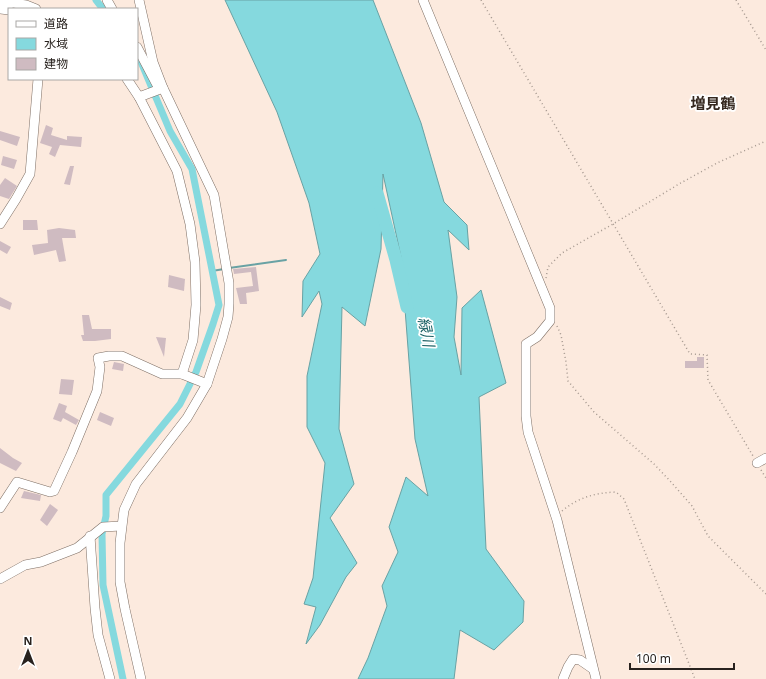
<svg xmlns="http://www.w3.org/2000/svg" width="766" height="679" viewBox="0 0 766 679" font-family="'Noto Sans','Noto Sans JP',sans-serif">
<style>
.water{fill:#85d9de;stroke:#69a2a4}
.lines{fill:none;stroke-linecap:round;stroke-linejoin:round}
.stream{stroke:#69a2a4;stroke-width:2}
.canal{stroke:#85d9de;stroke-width:7}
.river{stroke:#85d9de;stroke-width:13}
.building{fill:#cfbbc1}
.minor-casing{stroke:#7e6f65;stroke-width:10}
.path{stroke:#a69990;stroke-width:1.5;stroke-dasharray:1 3;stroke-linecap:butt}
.minor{stroke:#fff;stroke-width:9}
.labels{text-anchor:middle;stroke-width:3.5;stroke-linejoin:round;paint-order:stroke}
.neighbourhood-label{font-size:15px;font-weight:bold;fill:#35281f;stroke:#fff}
.water-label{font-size:15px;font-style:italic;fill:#165d61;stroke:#fff}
</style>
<rect width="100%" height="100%" fill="#fceade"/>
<!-- water -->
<polygon class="water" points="225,0 373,0 421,123 444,202 467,225 469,250 448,230 457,297 454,337 461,375 462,308 481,290 506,383 479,397 486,549 524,601 523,622 494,650 460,630 454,679 358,679 368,658 387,606 382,586 398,552 389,527 406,477 428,496 415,439 401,257 383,174 381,249 365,326 342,307 339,429 354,484 330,518 357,563 346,577 320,625 306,644 316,607 304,604 313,578 325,463 307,427 307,376 322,304 319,291 302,317 303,281 320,254 309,203 277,112"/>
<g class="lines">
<!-- stream -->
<g class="stream">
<polyline points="229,268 286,260"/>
<polyline points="212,271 224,269"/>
</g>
<!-- canal -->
<g class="canal">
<polyline points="96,0 103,9"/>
<polyline points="123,679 103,585 102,534 106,516 106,495 180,404 196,372 213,324 219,305 192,169 170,131 141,62"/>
</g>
<!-- river -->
<polyline class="river" points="377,193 396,260 407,307"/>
</g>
<!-- building -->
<g class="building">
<polygon points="46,125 53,128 51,135 67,140 67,136 82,137 81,147 60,145 55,157 49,154 52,147 40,143"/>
<polygon points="0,131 20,137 17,146 0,140"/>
<polygon points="3,156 17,160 14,169 1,165"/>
<polygon points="70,166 74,166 70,185 64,184"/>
<polygon points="5,178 17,186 9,199 0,196 0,185"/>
<polygon points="23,220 37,220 38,230 23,230"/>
<polygon points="59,228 75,230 76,238 62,238 66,261 59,262 56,250 34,255 32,245 48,243 47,230"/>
<polygon points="0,241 11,247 7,254 0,250"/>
<polygon points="256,267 259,291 246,293 247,304 240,304 236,288 253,286 251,272 234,274 233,269"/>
<polygon points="169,275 185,279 184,291 168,287"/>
<polygon points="0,297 12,303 10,310 0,306"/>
<polygon points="82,315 89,315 92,329 111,329 111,339 95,341 83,341 81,335 84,335"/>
<polygon points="156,337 166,338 164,357"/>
<polygon points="697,357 704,357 704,368 685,368 685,361 697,361"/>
<polygon points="114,362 124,364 123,371 112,369"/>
<polygon points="61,379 74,380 72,395 59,394"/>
<polygon points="59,403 67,406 65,412 79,420 76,425 63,418 61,422 53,419"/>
<polygon points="100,412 114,418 111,426 97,420"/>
<polygon points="0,448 13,458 22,463 16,471 0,463"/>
<polygon points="24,491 41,495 40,501 21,498"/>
<polygon points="50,504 58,510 47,526 40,520"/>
</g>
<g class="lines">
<!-- minor casing -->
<g class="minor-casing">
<g id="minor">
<polyline points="107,0 112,9"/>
<polyline points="139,0 153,62 163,88 214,195 229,283 229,304 228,317 222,339 207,384 187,418 136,484 124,510 120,543 120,582 125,609 141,679"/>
<polyline points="423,0 550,308 550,321 537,337 526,344 526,416 528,432 557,520 596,679"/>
<polyline points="0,1 26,5 36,9"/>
<polyline points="0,9 9,10"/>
<polyline points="137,47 157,85"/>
<polyline points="127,79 139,97 177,171 190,224 195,262 196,305 193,340 182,374"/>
<polyline points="139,97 163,88"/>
<polyline points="0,224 16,199 30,174 38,79"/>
<polyline points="757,463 766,458"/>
<polyline points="0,508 17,482 50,492 54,491 72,452 97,391 100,367 98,358 109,356 122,356 162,374 182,374 207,384"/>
<polyline points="90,536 95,608 98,635 110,679"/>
<polyline points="0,579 25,565 41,562 77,548 103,527 121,526"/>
<polyline points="563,679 568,667 573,659 580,660 593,669"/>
</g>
</g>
<!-- path -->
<g class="path">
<polyline points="481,0 690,354 707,355 708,380 753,456"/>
<polyline points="736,0 766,50"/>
<polyline points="546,278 548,267 562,253 613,224 679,184 717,163 766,141"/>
<polyline points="557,326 561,335 566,362 568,381 594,412 654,464 671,482 692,506 708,536 766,594"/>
<polyline points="761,470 766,478"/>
<path d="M562 511C579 497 595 493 616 492L624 499 695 679"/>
</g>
<!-- minor -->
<use href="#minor" class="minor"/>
</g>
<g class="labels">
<!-- neighbourhood labels -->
<g class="neighbourhood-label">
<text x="713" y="109">増見鶴</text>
</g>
<!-- water labels -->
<g class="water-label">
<text transform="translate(426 332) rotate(79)" y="5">緑川</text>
</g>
</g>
<!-- legend -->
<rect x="8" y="8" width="130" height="72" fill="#ffffff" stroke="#a9a7a5"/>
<rect x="16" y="21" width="20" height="6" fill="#ffffff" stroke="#a9a7a5"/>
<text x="44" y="28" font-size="12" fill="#28221e">道路</text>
<rect x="16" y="38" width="20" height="12" fill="#85d9de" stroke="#a9a7a5"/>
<text x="44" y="48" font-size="12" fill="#28221e">水域</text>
<rect x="16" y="58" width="20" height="12" fill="#cfbbc1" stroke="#a9a7a5"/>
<text x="44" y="68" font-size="12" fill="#28221e">建物</text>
<!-- north arrow -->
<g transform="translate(28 651)" stroke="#ffffff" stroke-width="3" paint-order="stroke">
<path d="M0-3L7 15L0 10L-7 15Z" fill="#28221e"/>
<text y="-6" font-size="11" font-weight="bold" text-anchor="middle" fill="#28221e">N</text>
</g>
<!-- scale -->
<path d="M630 663v6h104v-6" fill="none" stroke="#28221e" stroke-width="2"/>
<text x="636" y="663" font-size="12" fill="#28221e" stroke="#ffffff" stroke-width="3" paint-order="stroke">100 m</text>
</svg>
